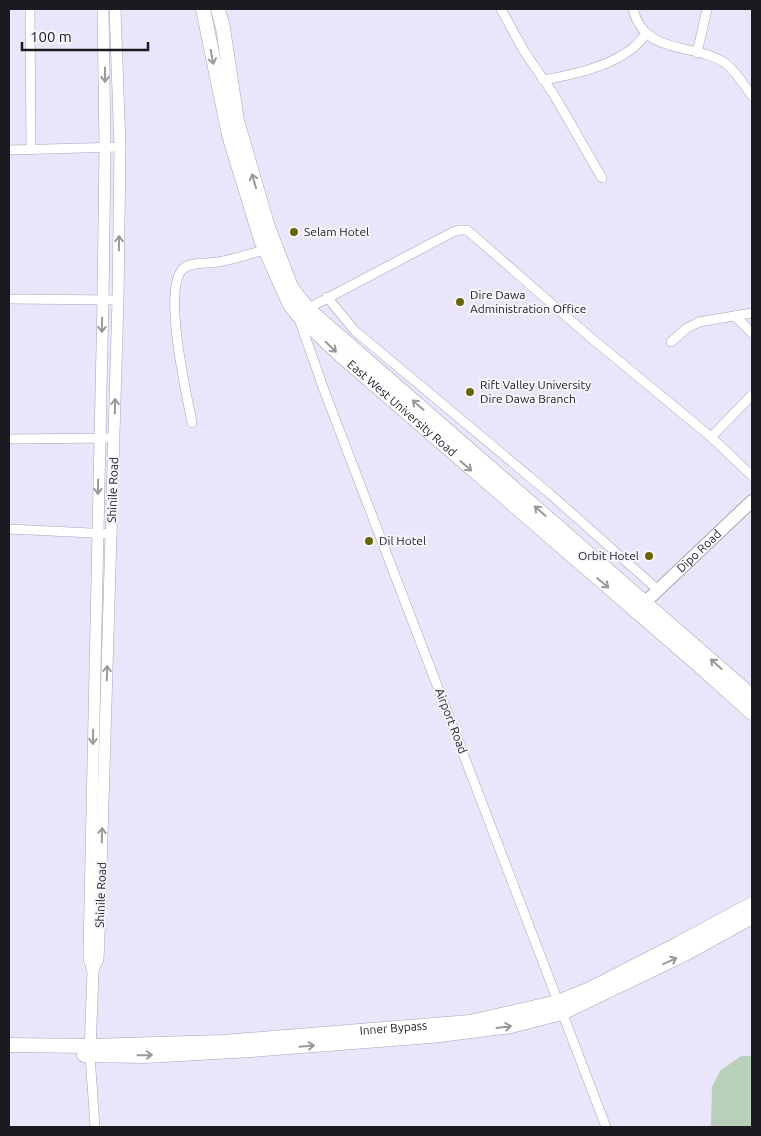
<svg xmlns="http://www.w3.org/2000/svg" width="761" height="1136" viewBox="0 0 761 1136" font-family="Ubuntu,sans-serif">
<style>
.park{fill:#b9d0b8}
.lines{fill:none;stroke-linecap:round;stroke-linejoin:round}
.minor-casing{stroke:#a9a3b7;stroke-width:10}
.tertiary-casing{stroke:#a9a3b7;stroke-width:12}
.secondary-casing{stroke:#a9a3b7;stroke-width:14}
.primary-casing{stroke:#a9a3b7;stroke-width:15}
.minor{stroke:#fff;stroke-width:9}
.tertiary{stroke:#fff;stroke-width:11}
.secondary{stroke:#fff;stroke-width:12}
.primary{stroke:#fff;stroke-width:14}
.oneway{stroke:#99989b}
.poi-dot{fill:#696600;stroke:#f7f4fd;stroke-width:2}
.labels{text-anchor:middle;stroke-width:4;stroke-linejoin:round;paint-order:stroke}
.poi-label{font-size:12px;fill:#1c1a21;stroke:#f7f4fd;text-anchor:start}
.street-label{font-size:12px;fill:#1c1a21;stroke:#f7f4fd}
</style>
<rect width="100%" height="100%" fill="#eae5fa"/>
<!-- park -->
<polygon class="park" points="741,1056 752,1056 752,1127 711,1127 712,1087 720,1071"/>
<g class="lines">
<!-- minor casing -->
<g class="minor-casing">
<g id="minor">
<polyline points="30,9 31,150"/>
<polyline points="501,9 524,51 554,95 602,178"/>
<path d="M633 9C645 57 694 42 725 63 736 71 744 85 752 96"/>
<polyline points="697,53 707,9"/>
<path d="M543 80C572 75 609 67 633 48 638 44 642 38 647 33"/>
<polyline points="9,150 120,147"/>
<polyline points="327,297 355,331 549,493 657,589"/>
<polyline points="9,299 118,300"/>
<polyline points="305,310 453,232 460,230 467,230 590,337 711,437 752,476"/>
<polyline points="735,316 752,333"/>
<polyline points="299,319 324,390 606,1127"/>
<polyline points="671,342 687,328 699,322 752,313"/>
<path d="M192 423C187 395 161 286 184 268 192 262 207 264 218 262 235 259 253 253 270 248"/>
<polyline points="711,437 752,395"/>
<polyline points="9,439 114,438"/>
<polyline points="9,529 112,534"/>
<polyline points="90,1055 95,1127"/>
</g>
</g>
<!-- tertiary casing -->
<g class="tertiary-casing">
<g id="tertiary">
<polyline points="93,970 98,959 99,937 118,300 120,147 115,9"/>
<polyline points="90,1053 93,970 89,959 89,950 103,300 105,148 103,9"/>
</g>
</g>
<!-- secondary casing -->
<g class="secondary-casing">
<g id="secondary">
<path id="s1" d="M638 609 752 501"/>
</g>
</g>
<!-- primary casing -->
<g class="primary-casing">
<g id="primary">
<path id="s2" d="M203 9 229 135 261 240 290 305 298 315 338 353 695 662 752 713"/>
<polyline points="218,9 223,28 237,121 268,227 291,287 307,308 752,696"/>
<path id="s3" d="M9 1045 90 1046 223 1042 470 1022 558 1002 590 989 680 943 752 904"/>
<polyline points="84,1055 145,1056 252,1050 431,1036 511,1026 562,1013 687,953 752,917"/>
</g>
</g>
<!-- minor -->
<use href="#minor" class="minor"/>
<!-- tertiary -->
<use href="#tertiary" class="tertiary"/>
<!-- secondary -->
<use href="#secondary" class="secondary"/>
<!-- primary -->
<use href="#primary" class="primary"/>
</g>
<!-- one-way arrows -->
<defs><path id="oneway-shaft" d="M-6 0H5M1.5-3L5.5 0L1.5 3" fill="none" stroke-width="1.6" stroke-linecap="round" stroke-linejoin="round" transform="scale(1.25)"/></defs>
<g class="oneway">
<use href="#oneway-shaft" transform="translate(212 57) rotate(79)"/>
<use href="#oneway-shaft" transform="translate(105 75) rotate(90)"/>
<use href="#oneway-shaft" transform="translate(254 181) rotate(-106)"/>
<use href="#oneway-shaft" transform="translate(119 243) rotate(-89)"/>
<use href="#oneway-shaft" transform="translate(102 325) rotate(91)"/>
<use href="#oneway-shaft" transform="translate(331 347) rotate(44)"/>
<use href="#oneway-shaft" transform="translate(418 405) rotate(-139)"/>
<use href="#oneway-shaft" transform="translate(115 406) rotate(-89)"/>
<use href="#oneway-shaft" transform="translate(466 466) rotate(41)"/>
<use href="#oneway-shaft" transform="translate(98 487) rotate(91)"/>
<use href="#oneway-shaft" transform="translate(540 511) rotate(-139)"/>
<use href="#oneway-shaft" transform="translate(603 583) rotate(40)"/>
<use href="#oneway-shaft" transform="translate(716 664) rotate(-138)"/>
<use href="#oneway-shaft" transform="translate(107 673) rotate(-88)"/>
<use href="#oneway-shaft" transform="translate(93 737) rotate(91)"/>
<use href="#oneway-shaft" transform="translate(102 835) rotate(-88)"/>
<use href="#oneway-shaft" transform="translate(670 961) rotate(-25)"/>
<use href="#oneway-shaft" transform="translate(504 1027) rotate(-8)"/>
<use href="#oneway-shaft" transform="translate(307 1046) rotate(-5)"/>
<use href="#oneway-shaft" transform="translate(145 1055) rotate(-1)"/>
</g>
<!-- markers -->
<g class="poi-dot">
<circle cx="294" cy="232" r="5"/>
<circle cx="460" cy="302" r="5"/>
<circle cx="470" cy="392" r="5"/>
<circle cx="369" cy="541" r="5"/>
<circle cx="649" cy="556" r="5"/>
</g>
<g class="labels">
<!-- poi labels -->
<g class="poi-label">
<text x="304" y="236">Selam Hotel</text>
<text x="470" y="299">Dire Dawa<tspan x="470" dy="14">Administration Office</tspan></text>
<text x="480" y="389">Rift Valley University<tspan x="480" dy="14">Dire Dawa Branch</tspan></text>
<text x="379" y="545">Dil Hotel</text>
<text x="639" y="560" text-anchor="end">Orbit Hotel</text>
</g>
<!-- street labels -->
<g class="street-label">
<text dy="4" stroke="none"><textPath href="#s2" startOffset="462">East West University Road</textPath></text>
<text transform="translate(113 490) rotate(-88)" y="4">Shinile Road</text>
<text dy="4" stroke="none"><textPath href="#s1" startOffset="84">Dipo Road</textPath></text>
<text transform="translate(451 721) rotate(69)" y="4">Airport Road</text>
<text transform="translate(101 895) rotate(-88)" y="4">Shinile Road</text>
<text dy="4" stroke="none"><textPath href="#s3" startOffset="385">Inner Bypass</textPath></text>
</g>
</g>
<!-- border -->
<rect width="761" height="1136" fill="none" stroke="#1c1a21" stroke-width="20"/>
<!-- scale -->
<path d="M22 42v8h126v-8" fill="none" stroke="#1c1a21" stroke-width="2.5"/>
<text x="30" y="42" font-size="15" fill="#1c1a21" stroke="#f7f4fd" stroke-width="4" paint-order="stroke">100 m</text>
</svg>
